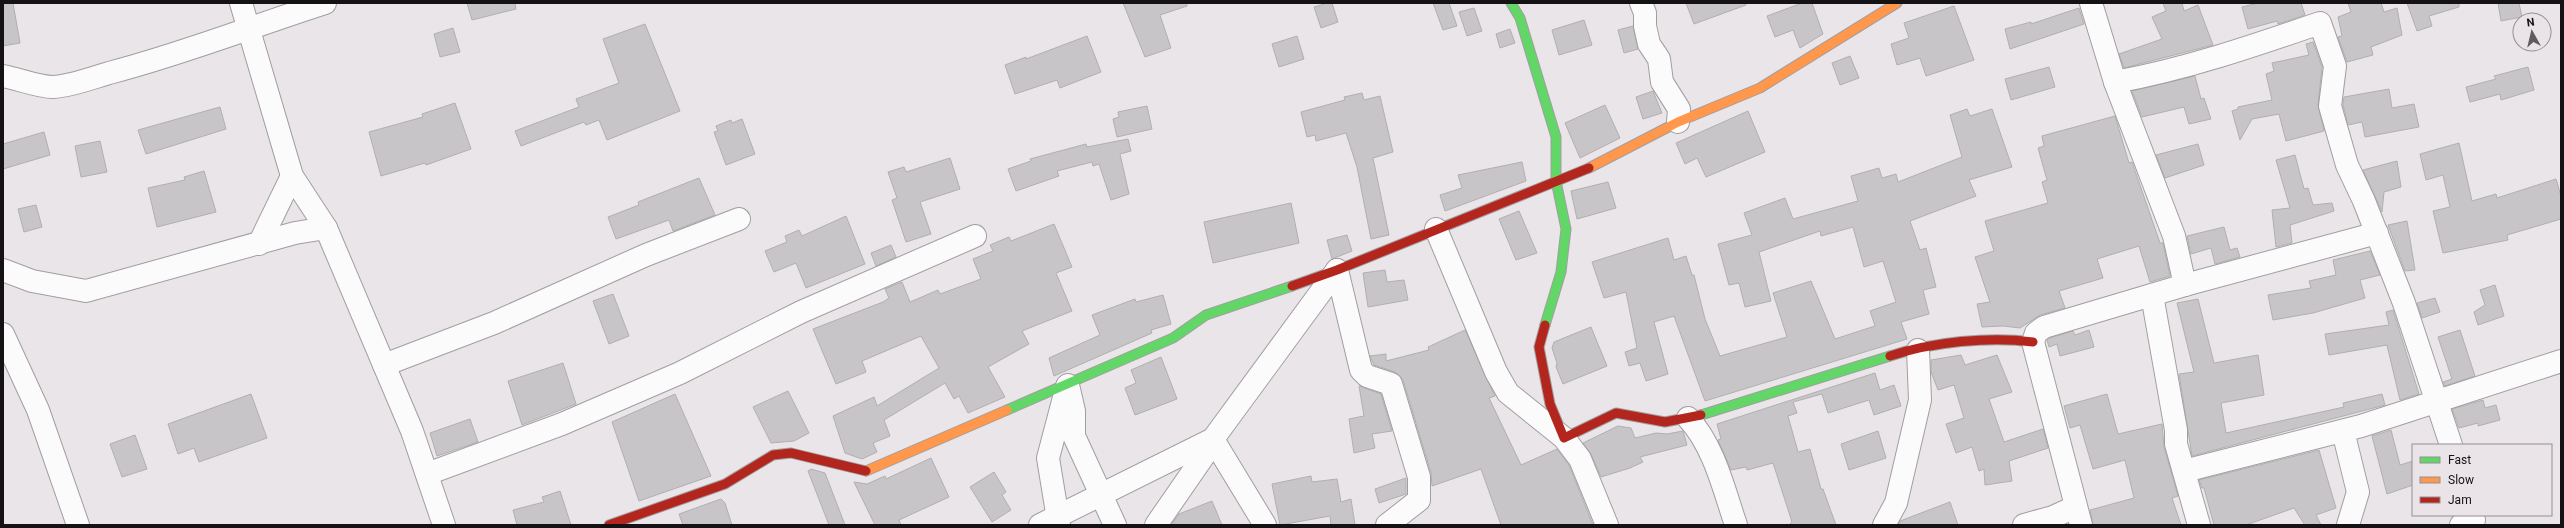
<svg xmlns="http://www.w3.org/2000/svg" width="2564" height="528" viewBox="0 0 2564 528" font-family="Roboto,sans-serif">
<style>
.building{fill:#c7c5c7;stroke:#b1afb2}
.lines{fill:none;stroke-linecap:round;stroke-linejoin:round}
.street-casing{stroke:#a19ea0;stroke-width:24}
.fast-casing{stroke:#a19ea0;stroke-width:11}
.slow-casing{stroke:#a19ea0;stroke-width:11}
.jam-casing{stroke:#a19ea0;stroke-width:11}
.street{stroke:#fcfbfc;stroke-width:22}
.fast{stroke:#63d668;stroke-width:9}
.slow{stroke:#ff974d;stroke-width:9}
.jam{stroke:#b3261e;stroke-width:9}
</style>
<rect width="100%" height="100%" fill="#e9e5e8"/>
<!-- building -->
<g class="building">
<polygon points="3,3 13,3 20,43 3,46"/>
<polygon points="467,3 515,3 516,9 472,20"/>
<polygon points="1123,3 1187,3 1187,6 1160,15 1171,48 1145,57"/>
<polygon points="1328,3 1332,3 1338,22 1321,28 1314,7"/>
<polygon points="1433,3 1449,3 1457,26 1443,30"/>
<polygon points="1686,3 1746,3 1746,5 1694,24"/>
<polygon points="1802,3 1812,3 1823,34 1800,48 1793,30 1775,37 1767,16"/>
<polygon points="2163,3 2182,3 2184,11 2198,5 2213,45 2124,68 2119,54 2162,39 2152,17 2166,11"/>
<polygon points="2258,3 2301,3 2305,15 2278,24 2277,21 2248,29 2242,7"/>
<polygon points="2348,3 2381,3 2384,12 2397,8 2402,35 2371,47 2373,55 2347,62 2338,37 2342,36 2338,17 2351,12"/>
<polygon points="2407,3 2459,3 2459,7 2429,16 2432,26 2417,31"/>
<polygon points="2498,3 2519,3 2522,17 2501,21"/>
<polygon points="1954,6 1974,60 1926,76 1920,58 1897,65 1891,44 1909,38 1904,23"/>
<polygon points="1474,8 1482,31 1467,36 1459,12"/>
<polygon points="2079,8 2084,24 2010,49 2005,29 2031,22 2031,24"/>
<polygon points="1584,20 1592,45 1559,55 1552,30"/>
<polygon points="645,24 680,111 607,140 599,120 586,125 584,122 521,146 515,131 579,107 576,99 619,83 603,39"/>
<polygon points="1633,26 1638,49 1624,53 1618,30"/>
<polygon points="453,28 460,52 440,57 434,34"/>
<polygon points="1510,29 1515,43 1500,48 1496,34"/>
<polygon points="1087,36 1101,72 1060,88 1057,80 1015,94 1005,65 1026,57 1026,59"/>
<polygon points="1297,36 1304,59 1279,67 1272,44"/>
<polygon points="2313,42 2322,67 2318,105 2324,131 2286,141 2279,114 2252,119 2240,140 2232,111 2238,109 2238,107 2272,100 2266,74 2274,71 2272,63 2309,55 2306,44"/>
<polygon points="1850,56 1859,78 1840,85 1832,63"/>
<polygon points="2049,67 2055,87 2011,100 2005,79"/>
<polygon points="2528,67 2534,90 2501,100 2500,94 2470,102 2466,87 2496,79 2494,76"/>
<polygon points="2195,76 2201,99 2204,98 2211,119 2189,124 2184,107 2142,117 2132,91"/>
<polygon points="2389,89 2392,108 2414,104 2419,127 2365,137 2362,122 2348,125 2343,105 2344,97"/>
<polygon points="1653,91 1662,113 1643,119 1636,97"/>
<polygon points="1362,93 1364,100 1380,96 1393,152 1373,158 1389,235 1371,239 1357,167 1346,133 1316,141 1315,135 1307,137 1301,112 1345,100 1344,97"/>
<polygon points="455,103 471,149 426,165 425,163 381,176 369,132 423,117 422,114"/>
<polygon points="1605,105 1620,138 1580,158 1565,123"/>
<polygon points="1147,106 1152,129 1117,137 1113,119 1119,117 1118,112"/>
<polygon points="220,107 226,129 146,154 138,130"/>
<polygon points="1967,109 1970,116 1992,109 2012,167 1969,180 1976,196 1910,221 1920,250 1926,248 1936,287 1923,290 1929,314 1901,322 1907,339 1705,401 1674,316 1654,322 1668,374 1646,381 1640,363 1629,366 1625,352 1637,348 1626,292 1604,298 1592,262 1668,238 1674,260 1686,256 1692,275 1694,275 1705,319 1720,356 1787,337 1773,293 1811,281 1835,339 1875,326 1870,311 1896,302 1883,261 1864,267 1853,227 1821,236 1820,231 1759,252 1771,301 1745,307 1739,283 1729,285 1718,244 1752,235 1744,213 1785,198 1793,219 1858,201 1851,176 1879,168 1882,178 1896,174 1898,182 1962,157 1950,115"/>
<polygon points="1748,111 1765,152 1706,177 1697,158 1685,164 1676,143"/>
<polygon points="2115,116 2129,163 2132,162 2160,243 2163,243 2170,276 2150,282 2139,246 2097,259 2103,278 2059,291 2065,308 2040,315 2020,328 2003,326 1982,327 1977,304 1990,302 1975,257 1994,251 1985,221 2048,203 2042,182 2047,180 2038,148 2044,146 2042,136"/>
<polygon points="742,119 755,154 726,165 714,132 718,131 716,126 731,120 732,123"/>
<polygon points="44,132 50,155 3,169 3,144"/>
<polygon points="1128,139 1131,151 1120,154 1129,194 1111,200 1099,164 1093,166 1092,162 1057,171 1059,176 1016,191 1008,169 1031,161 1030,159 1086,144 1087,147"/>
<polygon points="100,141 107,172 81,177 75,146"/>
<polygon points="2459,143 2472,201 2496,194 2497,198 2556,179 2561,196 2561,219 2507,235 2508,240 2443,253 2433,211 2450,207 2443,175 2426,180 2420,154"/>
<polygon points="2198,144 2204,165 2165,178 2156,155"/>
<polygon points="2295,155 2304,189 2308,188 2313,205 2332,203 2334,211 2290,225 2292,243 2276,247 2272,210 2290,208 2276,160"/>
<polygon points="950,158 960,189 920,202 931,234 906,242 892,200 897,198 888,172 904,167 906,172"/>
<polygon points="2397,161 2401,187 2384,192 2382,212 2363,170"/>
<polygon points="1522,162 1526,181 1445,211 1440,195 1462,188 1458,175"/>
<polygon points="204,171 216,212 157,227 148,188 185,180 184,177"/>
<polygon points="699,178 715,215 673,231 669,220 616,239 608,217 639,205 638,202"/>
<polygon points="1608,182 1616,208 1577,219 1571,191"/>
<polygon points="1291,203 1299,243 1213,263 1204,222"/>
<polygon points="36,205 42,227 24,232 18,209"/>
<polygon points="1519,211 1537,253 1516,260 1499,219"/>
<polygon points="846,216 865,264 806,288 796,263 774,272 765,251 787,242 785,236 799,230 802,236"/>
<polygon points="2407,221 2415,270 2405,271 2388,225"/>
<polygon points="1054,224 1072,267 1056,273 1072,311 1022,331 1029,344 988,367 1005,397 968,413 959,396 954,399 945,383 884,420 890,436 873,443 877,452 862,459 845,453 833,416 874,397 877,406 939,368 921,336 862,361 866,372 836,384 813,329 883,302 889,298 885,289 902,282 910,302 938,290 940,294 981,279 973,259 993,251 990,245 1009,237 1011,241"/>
<polygon points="2224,227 2230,250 2237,248 2240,257 2215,264 2211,248 2191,254 2187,236"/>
<polygon points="1347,235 1352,251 1332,259 1327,240"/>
<polygon points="891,245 896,257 876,266 871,253"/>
<polygon points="2370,251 2380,275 2360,280 2365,298 2313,313 2273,320 2268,295 2311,288 2309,281 2336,275 2333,260"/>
<polygon points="1385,270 1387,282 1404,280 1408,300 1368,307 1363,273"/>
<polygon points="2495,285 2504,316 2478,325 2474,312 2485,305 2480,290"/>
<polygon points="613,294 629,336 609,344 593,301"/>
<polygon points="1163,295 1171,324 1151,330 1152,333 1054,376 1049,358 1100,335 1092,315 1135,299 1136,302"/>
<polygon points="2435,298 2440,312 2422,318 2417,303"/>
<polygon points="2198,299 2214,363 2258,355 2264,395 2221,403 2226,433 2344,407 2343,403 2382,394 2385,405 2192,456 2179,374 2194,372 2177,303"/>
<polygon points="2393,310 2419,394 2400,400 2387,345 2329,355 2325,334 2389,325 2386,312"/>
<polygon points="1591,327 1607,366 1563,384 1556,367 1557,363 1552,348 1554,342"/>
<polygon points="1465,330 1494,394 1495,396 1489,398 1521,465 1557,449 1569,465 1593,525 1501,525 1481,469 1432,486 1431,473 1403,380 1395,372 1374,365 1370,356 1386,354 1386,361 1429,350 1428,347"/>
<polygon points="2089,330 2094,347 2060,356 2057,344 2049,347 2047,340 2050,338 2073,331 2075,335"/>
<polygon points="2460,330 2475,376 2445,386 2443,382 2452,379 2438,337"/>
<polygon points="1961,355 1965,365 1997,355 2012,392 1989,399 2004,442 2043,429 2048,448 2009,461 2012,481 1985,485 1984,469 1979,471 1972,447 1956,453 1946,424 1964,418 1954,385 1938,390 1931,372 1931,360"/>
<polygon points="1161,357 1177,399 1135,415 1125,388 1136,383 1131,370"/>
<polygon points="563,363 576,404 522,425 508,381"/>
<polygon points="1875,373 1880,390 1894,385 1901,406 1874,415 1869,400 1828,413 1822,394 1793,402 1797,413 1788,416 1798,452 1810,449 1821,489 1823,489 1836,525 1789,525 1792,522 1773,463 1747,470 1746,467 1731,470 1718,440 1721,439 1717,424"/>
<polygon points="1359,386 1381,394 1392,431 1372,434 1375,448 1354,453 1349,419 1364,416"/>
<polygon points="788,391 809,433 794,441 771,443 753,407"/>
<polygon points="251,394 267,438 199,462 194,448 178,454 168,424"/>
<polygon points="675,394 711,476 639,501 612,422"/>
<polygon points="2107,394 2118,434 2162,424 2164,447 2178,496 2172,498 2181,525 2093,525 2090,510 2134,498 2125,460 2093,469 2080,425 2070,428 2064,406"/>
<polygon points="2483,400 2485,408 2496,405 2500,420 2478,426 2478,423 2459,428 2452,409"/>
<polygon points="470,419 478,442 437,456 430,433"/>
<polygon points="1618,426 1631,428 1635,438 1656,433 1667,434 1683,431 1687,445 1640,457 1643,462 1630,468 1601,477 1591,454 1583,443"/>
<polygon points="2391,430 2400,465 2413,461 2413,485 2387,494 2372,436"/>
<polygon points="1878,431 1886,458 1849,470 1841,444"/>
<polygon points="135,435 147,469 122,477 110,444"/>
<polygon points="2319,450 2336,508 2316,515 2321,525 2305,525 2294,508 2246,525 2214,525 2204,488 2202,488 2199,480"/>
<polygon points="931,458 949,497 899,520 901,525 875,525 854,482 867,484 885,476 886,479"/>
<polygon points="811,469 825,473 845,525 829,525 808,471"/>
<polygon points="994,472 1006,492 1002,495 1011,510 992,522 970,487"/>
<polygon points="1311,476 1312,482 1337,479 1341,502 1351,499 1355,525 1331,525 1330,516 1280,525 1272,484"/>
<polygon points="1406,478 1406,494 1379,503 1375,489"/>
<polygon points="560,491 571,525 517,525 513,510 544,502 542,497"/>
<polygon points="721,499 725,503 732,525 683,525 679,514"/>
<polygon points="1212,501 1222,525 1171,525 1179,514"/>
<polygon points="1950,502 1958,525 1898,525 1900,521"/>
</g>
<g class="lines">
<!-- street casing -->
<g class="street-casing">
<g id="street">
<polyline points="241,3 292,176 326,228 412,431 444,525"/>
<polyline points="1641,3 1645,13 1645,26 1649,44 1659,59 1662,82 1679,109 1678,122"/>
<polyline points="2091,3 2115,82 2174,236 2185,285"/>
<path d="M3 76C19 79 38 87 53 87 71 86 92 78 109 73 183 54 253 26 325 3"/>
<path d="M2115 82C2186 69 2253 46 2320 23L2335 66 2330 106 2347 165 2364 201 2404 303 2451 445"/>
<polyline points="1436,229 1496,372 1508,393 1564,438 1580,459 1607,525"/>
<polyline points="259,244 292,176"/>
<polyline points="3,270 32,281 86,291 295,233 326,228"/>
<polyline points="1337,270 1361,370 1367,376 1391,384 1419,477 1419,500 1387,525"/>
<polyline points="2152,295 2176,430 2176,444 2199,525"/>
<polyline points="3,334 38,410 78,525"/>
<polyline points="384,365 494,323 646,255 739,219"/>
<polyline points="1068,385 1074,411 1074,436 1115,525"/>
<path d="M1688 418C1714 446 1724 490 1736 525"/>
<polyline points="2343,431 2358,492 2348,525"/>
<polyline points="2184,471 2361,426 2561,361"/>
<polyline points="427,474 562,424 680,373 801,312 975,236"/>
<polyline points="1040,525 1213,439 1337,270"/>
<polyline points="1059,525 1048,458 1067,386"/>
<polyline points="1156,525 1214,441 1265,525"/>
<polyline points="1884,525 1896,503 1920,400 1918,350"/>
<polyline points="2024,525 2053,517 2075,507"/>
<polyline points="2081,525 2033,342 2036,333 2044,327 2185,285 2377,233"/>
<polyline points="2461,525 2474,520"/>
</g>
</g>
<!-- fast casing -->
<g class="fast-casing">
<g id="fast">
<polyline points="1511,3 1520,18 1556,137 1556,181 1566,229 1561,272 1545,325"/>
<polyline points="1007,410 1173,338 1206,315 1292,286"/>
<polyline points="1701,415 1890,356"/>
</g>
</g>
<!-- slow casing -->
<g class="slow-casing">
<g id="slow">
<polyline points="1589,168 1678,122 1760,88 1897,3"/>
<polyline points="866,471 1007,410"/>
</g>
</g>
<!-- jam casing -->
<g class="jam-casing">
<g id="jam">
<polyline points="1292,286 1337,270 1589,168"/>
<polyline points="1545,325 1539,347 1550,404 1564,438 1616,413 1665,422 1701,415"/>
<path d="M1890 356C1932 342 1990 336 2033 342"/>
<polyline points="609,525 725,484 773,455 791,453 866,471"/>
</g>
</g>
<!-- street -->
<use href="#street" class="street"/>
<!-- fast -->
<use href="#fast" class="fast"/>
<!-- slow -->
<use href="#slow" class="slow"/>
<!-- jam -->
<use href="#jam" class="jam"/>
</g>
<!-- border -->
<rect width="2564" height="528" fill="none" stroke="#141214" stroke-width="8"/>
<!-- legend -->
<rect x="2412" y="444" width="140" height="72" fill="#eae4e9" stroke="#949094"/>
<rect x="2420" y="457" width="20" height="6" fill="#63d668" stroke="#949094"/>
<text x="2448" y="464" font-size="12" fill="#141214">Fast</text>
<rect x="2420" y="477" width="20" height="6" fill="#ff974d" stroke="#949094"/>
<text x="2448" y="484" font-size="12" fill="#141214">Slow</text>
<rect x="2420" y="497" width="20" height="6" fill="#b3261e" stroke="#949094"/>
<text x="2448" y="504" font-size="12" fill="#141214">Jam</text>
<!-- north arrow -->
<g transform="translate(2532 32) rotate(352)"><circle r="19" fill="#eae4e9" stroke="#949094"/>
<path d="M0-3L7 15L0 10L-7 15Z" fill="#5f5c5e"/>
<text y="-6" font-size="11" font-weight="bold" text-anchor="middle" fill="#141214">N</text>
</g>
</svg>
